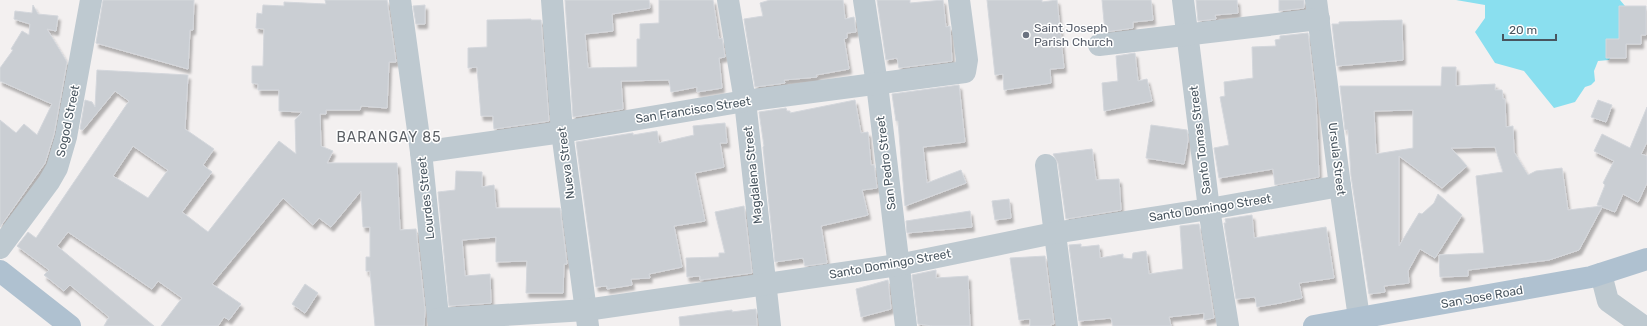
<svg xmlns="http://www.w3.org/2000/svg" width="1647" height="326" viewBox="0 0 1647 326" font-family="Rubik,sans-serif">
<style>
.water{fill:#8adfef}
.building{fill:#caced3;stroke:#d4d7dc;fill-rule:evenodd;filter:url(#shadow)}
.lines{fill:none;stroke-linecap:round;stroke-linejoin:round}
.minor{stroke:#bec9d0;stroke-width:22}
.major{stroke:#afc1d0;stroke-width:22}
.worship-dot{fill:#6b7280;stroke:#fff;stroke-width:1.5}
.labels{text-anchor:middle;stroke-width:3;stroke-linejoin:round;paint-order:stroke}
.worship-label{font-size:12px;fill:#5b616d;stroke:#fff;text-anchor:start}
.street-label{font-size:12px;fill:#48555f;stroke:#fff}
.quarter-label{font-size:14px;letter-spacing:1px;fill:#5d6166;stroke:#fff}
</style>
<defs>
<filter id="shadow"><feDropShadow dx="2.5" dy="4.5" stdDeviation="1" flood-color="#0004"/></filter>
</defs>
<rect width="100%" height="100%" fill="#f3f0f0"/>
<!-- water -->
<polygon class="water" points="1456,0 1620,0 1636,19 1626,38 1617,39 1614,52 1609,60 1598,61 1594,71 1595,81 1591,85 1585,87 1575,102 1554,108 1524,71 1495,63 1475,32 1485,18 1485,5"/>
<!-- building -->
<g class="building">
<polygon points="103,0 194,0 193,30 190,30 188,69 96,43"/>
<path d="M325 0H387L396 62H389L387 108 361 106 360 110H326V114H320L321 146 333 151 327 163H397L400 230 416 229 425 310 424 326H375L370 271H366V257H370V227H363L361 191 331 227 319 218 313 225 283 198 212 284 241 304 229 320 224 317 218 326H161L182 298 158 281 152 289 68 232 57 246 154 326H104L109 317 70 285 64 291 44 275 49 270 17 246 28 232 36 238 129 101 115 91 83 130 80 129 85 100 92 102 95 107 97 70 188 75 185 129 214 149 203 165 212 172 182 212 208 232 279 141 296 154 295 120 302 112 279 111V90H258V84L252 83V66H263L264 29 256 28 257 13 262 14 263 5 284 6V2L326 4ZM133 146 168 170 148 198 113 176Z"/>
<polygon points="565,0 649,0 650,8 612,14 613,31 585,34 588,68 637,67 637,39 640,39 640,24 659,23 659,0 713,0 719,39 722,38 725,57 719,58 722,88 697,92 697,87 671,92 669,80 621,81 623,109 573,117"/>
<polygon points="770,0 843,0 845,19 854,17 856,32 847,33 847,38 844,39 849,69 816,75 817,77 784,80 785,83 755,87 744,19 763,16 760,3"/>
<polygon points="877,0 910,0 910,3 943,0 946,27 950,26 952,61 899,68 897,58 886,60"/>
<polygon points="987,0 1042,0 1042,2 1057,0 1064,68 1050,69 1051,83 1004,90 1003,74 995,75"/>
<polygon points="1102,0 1151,0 1153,20 1133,22 1133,28 1105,32"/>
<polygon points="1196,0 1237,0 1238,13 1215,15 1216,19 1198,21"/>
<polygon points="1279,0 1304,0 1304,8 1279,11"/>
<polygon points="33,5 38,14 58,16 56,31 47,29 67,62 54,134 45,163 0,227 0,120 16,133 24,124 37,135 52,104 0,81 0,68 13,50 11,49 22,31 29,35 30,24 14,19 15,11 32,13"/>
<polygon points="425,5 425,24 416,24 413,6"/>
<polygon points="1619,6 1646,6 1646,35 1641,35 1641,44 1626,44 1626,58 1606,58 1606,39 1619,39"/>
<polygon points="531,19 531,20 541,20 549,121 494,129 493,116 481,116 477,67 468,68 468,48 487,47 487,20"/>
<polygon points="1402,20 1403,60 1337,66 1332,24 1339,24 1339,22"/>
<polygon points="1308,33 1316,101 1319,177 1275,185 1273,169 1219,178 1214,148 1229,145 1220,97 1225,96 1224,82 1253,78 1252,47 1276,46 1275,40 1280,39 1280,36"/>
<polygon points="1135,53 1138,81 1147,79 1152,101 1104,111 1102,83 1118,81 1116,56"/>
<path d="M1442 67H1456V86L1495 84V90H1502L1503 99H1505L1506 127 1513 126 1514 152 1528 175 1536 171 1562 168 1568 210 1602 206 1597 205 1605 185 1603 183 1614 161 1594 151 1602 134 1630 148 1647 107V142L1641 154 1647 156V183L1638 202 1623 194 1615 212 1602 207 1579 250 1549 260 1468 270V276L1440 277 1439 255 1484 253 1476 176 1503 172 1495 147 1451 148 1467 166 1442 188 1399 156V246L1419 213 1422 214 1434 203 1438 194 1462 215 1435 258 1420 249 1408 271 1409 283 1384 286 1385 292 1369 294 1351 176 1348 130H1345L1340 86H1441ZM1413 110V148L1376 154 1374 111Z"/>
<polygon points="959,85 965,142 923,147 927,183 961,170 966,183 905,206 898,121 896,121 892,94"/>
<polygon points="855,100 861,133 868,132 871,165 874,165 877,188 862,190 868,215 821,226 827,263 805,266 803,258 775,262 763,147 764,146 759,112 786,108 787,111 790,111 790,113"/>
<polygon points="1598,100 1612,105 1606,122 1591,117"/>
<polygon points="725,123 727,143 720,143 724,167 695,173 705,221 674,226 682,267 649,274 650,278 631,279 632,285 607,289 607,286 596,287 576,142 633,133 633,135 657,131 659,143 694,135 693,126"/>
<polygon points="1151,125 1187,130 1188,140 1184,164 1146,158"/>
<polygon points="1092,149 1096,180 1119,179 1121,210 1066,219 1058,163 1053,154"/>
<polygon points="456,171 482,172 482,187 494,185 496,208 560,208 567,264 564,264 563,293 526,293 527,261 496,262 496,237 462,240 465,276 490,274 491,303 449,306 438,192 455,190"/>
<polygon points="1009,199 1011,218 995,220 992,201"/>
<polygon points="744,206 752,273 700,280 700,276 687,277 686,258 719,257 719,253 725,253 715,212"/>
<polygon points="970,211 972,227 907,233 906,221"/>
<polygon points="1252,215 1254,238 1326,227 1334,278 1299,283 1302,298 1280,303 1257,307 1255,297 1236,299 1224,223 1226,223 1225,219"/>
<polygon points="1199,224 1214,318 1204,320 1204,313 1169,317 1171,326 1113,326 1111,318 1079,321 1069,245 1081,244 1081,247 1099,245 1100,258 1123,254 1123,258 1132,259 1133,253 1146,251 1149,274 1183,269 1180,226"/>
<polygon points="1045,256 1054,324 1051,324 1051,326 1030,326 1030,319 1019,320 1010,258"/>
<polygon points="936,270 936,278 968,276 970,326 932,326 918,324 912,275"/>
<polygon points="888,280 891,309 861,317 856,289"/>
<polygon points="305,284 318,293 305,313 292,304"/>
<polygon points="756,309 757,326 680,326 679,317 732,310 732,312"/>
</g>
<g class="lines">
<!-- minor -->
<g class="minor">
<polyline points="400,0 421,152 439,326"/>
<polyline points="552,0 562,132 588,326"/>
<polyline points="728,0 745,101 770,326"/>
<polyline points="864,0 877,84 906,326"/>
<polyline points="1183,0 1209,209 1228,326"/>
<polyline points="1316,0 1340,186 1359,318"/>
<polyline points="1099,45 1319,19"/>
<polyline points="421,152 562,132 745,101 965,72 967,60 959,0"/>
<polyline points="1046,165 1067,326"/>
<polyline points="0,248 49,182 57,168 66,137 91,0"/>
<polyline points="1601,274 1608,301 1643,326"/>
<polyline points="438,319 586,310 898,265 1054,233 1209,209 1340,186"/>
</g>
<!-- major -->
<g class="major">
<polyline points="0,271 70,326"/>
<polyline points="1314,326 1591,277 1647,259"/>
</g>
</g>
<!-- markers -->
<circle class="worship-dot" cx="1026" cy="35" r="4"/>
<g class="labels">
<!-- worship labels -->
<g class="worship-label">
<text x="1034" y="32">Saint Joseph<tspan x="1034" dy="14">Parish Church</tspan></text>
</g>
<!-- street labels -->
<g class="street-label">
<text transform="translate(693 110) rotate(-9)" y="4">San Francisco Street</text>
<text transform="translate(68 121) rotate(-78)" y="4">Sogod Street</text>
<text transform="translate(1200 140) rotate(-97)" y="4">Santo Tomas Street</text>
<text transform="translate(1337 159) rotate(83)" y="4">Ursula Street</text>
<text transform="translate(566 163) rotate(-97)" y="4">Nueva Street</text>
<text transform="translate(886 163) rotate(-97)" y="4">San Pedro Street</text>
<text transform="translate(753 175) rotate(-96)" y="4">Magdalena Street</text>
<text transform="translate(426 198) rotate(-96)" y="4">Lourdes Street</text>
<text transform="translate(1210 208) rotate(-9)" y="4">Santo Domingo Street</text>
<text transform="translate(890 264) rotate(-10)" y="4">Santo Domingo Street</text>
<text transform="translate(1482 297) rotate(-10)" y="4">San Jose Road</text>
</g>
<!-- quarter labels -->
<g class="quarter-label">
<text x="389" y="142">BARANGAY 85</text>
</g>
</g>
<!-- scale -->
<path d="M1503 34v6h53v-6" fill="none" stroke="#48555f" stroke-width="2"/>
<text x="1509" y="34" font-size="12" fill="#48555f" stroke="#ffffff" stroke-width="3" paint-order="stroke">20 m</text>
</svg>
